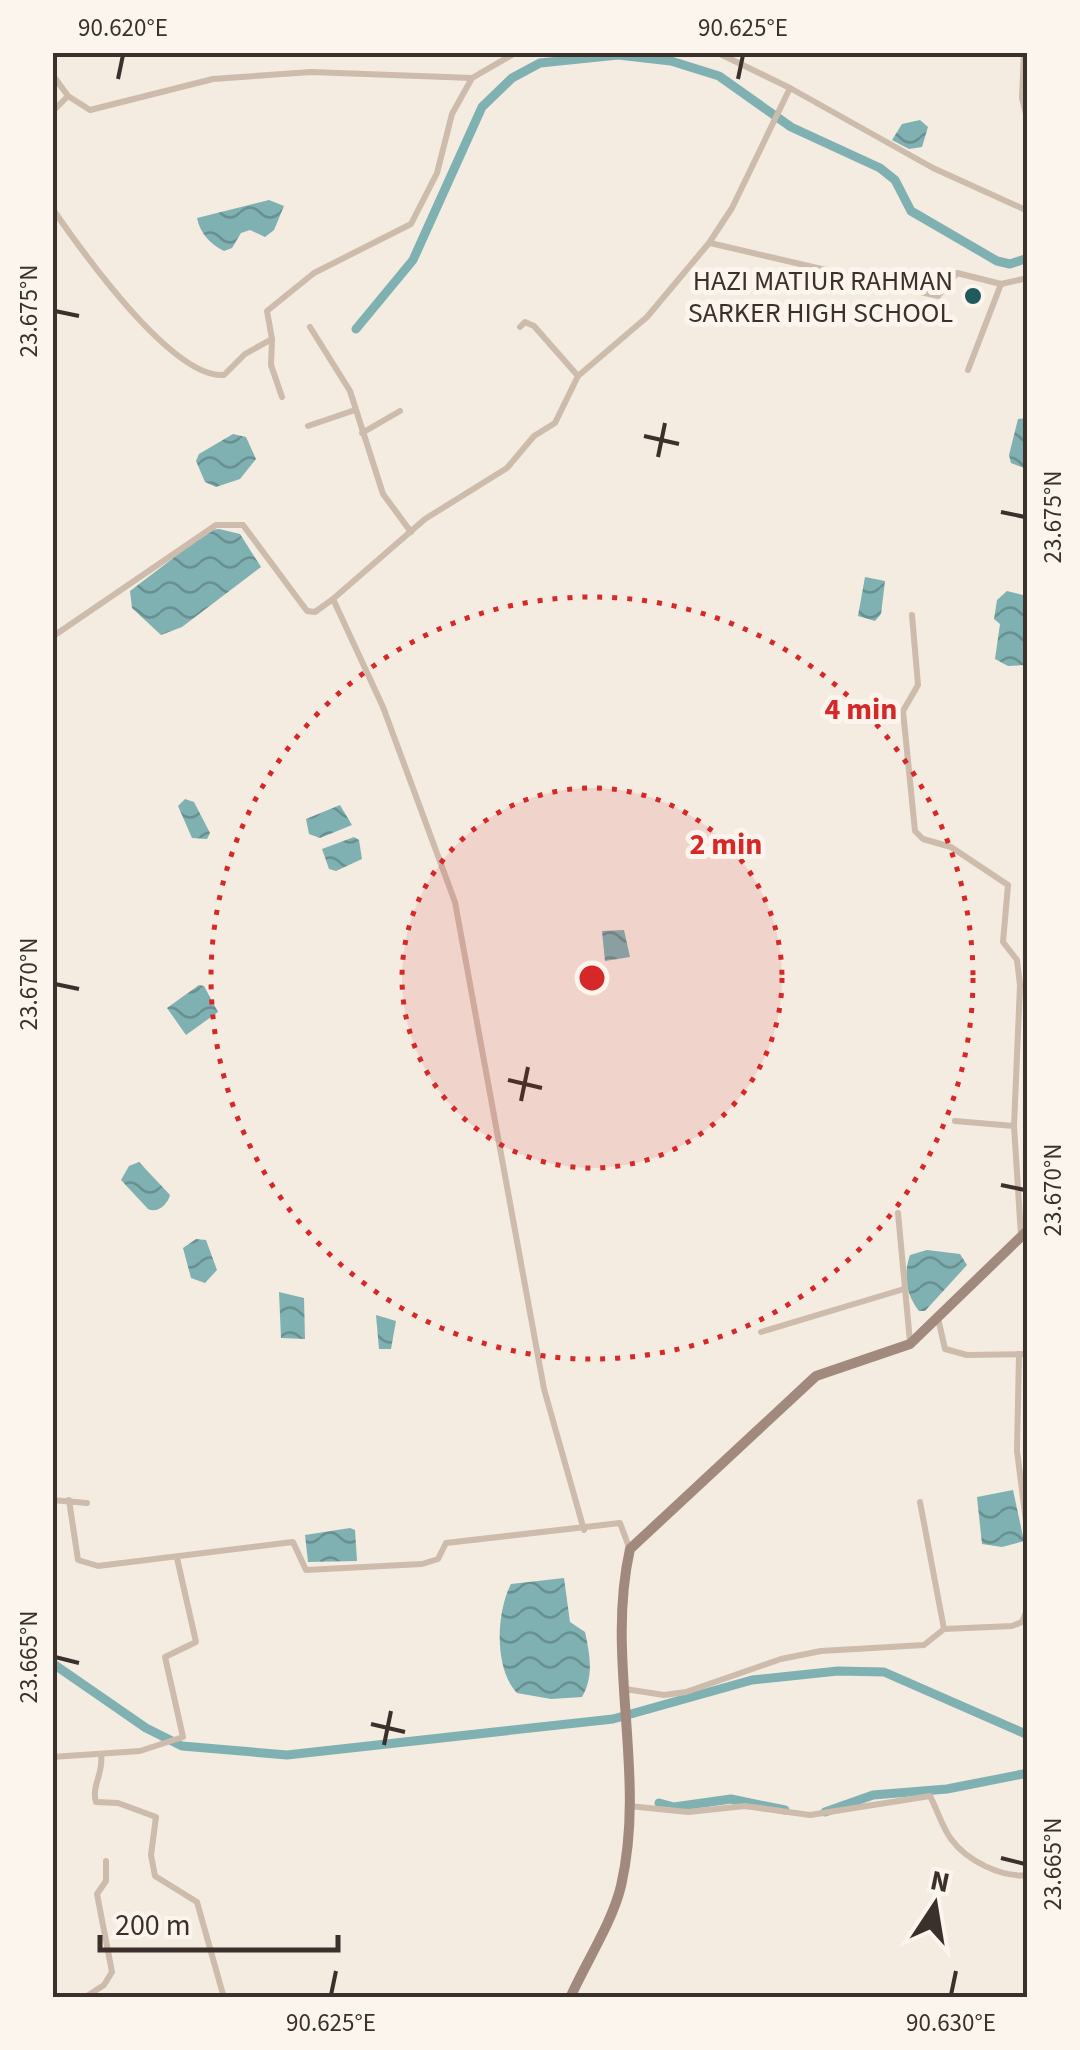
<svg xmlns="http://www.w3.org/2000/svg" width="1080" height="2050" viewBox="0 0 1080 2050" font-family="'Source Sans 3',sans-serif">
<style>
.water{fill:url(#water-waves)}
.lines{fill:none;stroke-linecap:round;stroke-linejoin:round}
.canal{stroke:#7fb0b2;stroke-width:9}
.minor{stroke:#cdbbac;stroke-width:6}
.secondary{stroke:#a18a7d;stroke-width:10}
.ticks{fill:none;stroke:#3b302b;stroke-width:4}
.ring{fill:none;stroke:#d62828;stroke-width:5;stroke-dasharray:5 10}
.poi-dot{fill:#1f5a5e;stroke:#fbf5ee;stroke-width:4}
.labels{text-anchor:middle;stroke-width:10;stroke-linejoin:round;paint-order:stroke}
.poi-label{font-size:28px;fill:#3b302b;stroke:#fbf5ee;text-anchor:end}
.centre{fill:#d62828;stroke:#fbf5ee;stroke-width:5}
.ring-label{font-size:30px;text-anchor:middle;font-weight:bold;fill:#d62828;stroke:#fbf5ee;stroke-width:10;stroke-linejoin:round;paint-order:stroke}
.neatline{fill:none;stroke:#3b302b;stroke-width:4}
.ticks-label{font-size:25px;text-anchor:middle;fill:#3b302b}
</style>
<defs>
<pattern id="water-waves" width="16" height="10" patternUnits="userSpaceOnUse" patternTransform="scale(2.5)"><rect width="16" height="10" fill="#7fb0b2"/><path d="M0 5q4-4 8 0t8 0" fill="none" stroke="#699091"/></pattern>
</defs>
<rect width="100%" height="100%" fill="#f4ebe1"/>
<!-- water -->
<g class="water">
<polygon points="920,120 928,127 922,147 909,149 892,140 902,124"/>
<path d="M269 200 284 206 274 230 265 237 250 230 241 233 232 248 224 251C210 244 200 233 197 218Z"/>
<polygon points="1027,418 1028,418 1027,469 1011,463 1009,455 1018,419"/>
<polygon points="233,434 246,437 256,459 240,479 216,487 205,482 196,461 199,454"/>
<polygon points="219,529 240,534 261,567 182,627 161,635 132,608 130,591 210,530"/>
<polygon points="865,577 885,581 881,614 875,621 858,616"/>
<polygon points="1007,591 1027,596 1025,665 1008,666 995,659 1000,624 994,619 997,600"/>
<polygon points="185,799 194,802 210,833 207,839 192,838 178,806"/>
<polygon points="340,805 352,825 320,838 309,834 306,819"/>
<polygon points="354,837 359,840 362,859 336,871 329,869 322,849"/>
<polygon points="624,930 630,957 605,961 602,931"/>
<polygon points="199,985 204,986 218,1012 186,1035 167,1008"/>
<path d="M139 1162 170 1195C168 1204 157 1214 148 1209L121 1180 129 1166Z"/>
<polygon points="196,1239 206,1240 217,1270 205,1283 191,1278 183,1248"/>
<path d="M927 1250 960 1254 967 1265 925 1311H919C906 1295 903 1275 910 1255Z"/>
<polygon points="279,1292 304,1298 305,1339 281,1338"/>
<polygon points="376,1315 396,1321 391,1349 379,1349"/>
<polygon points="1013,1490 1024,1541 1002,1547 982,1544 977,1497"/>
<polygon points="350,1528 355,1530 357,1561 308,1562 305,1535"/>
<path d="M564 1578 570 1622 585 1632C590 1655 594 1676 582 1697L551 1699 517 1693C494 1669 496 1613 511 1584Z"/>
</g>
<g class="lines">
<!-- canal -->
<g class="canal">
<polyline points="356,329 413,260 482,107 512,78 540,63 618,55 671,61 719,76 791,127 880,168 895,180 911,211 997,261 1010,264 1028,258"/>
<polyline points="52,1663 146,1728 182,1746 287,1755 613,1719 752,1680 838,1671 884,1672 1028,1735"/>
<polyline points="659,1803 674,1807 731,1799 785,1810"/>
<polyline points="825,1812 873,1795 947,1789 1028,1773"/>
</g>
<!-- minor -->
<g class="minor">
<polyline points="716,52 790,88"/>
<polyline points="1024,52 1022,98 1028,122"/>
<polyline points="52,74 68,96 90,110 213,79 311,72 472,78"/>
<polyline points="52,112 68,96"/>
<path d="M52 208C81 250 172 379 224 375L245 354 272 339 267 311 314 273 411 224 437 173 452 114 472 78 517 52"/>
<polyline points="710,243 938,296 957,273 1001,284 1028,278"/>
<polyline points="310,327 350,391 383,494 411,532"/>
<polyline points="520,327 525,322 534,326 578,376"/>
<polyline points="272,340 271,365 282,397"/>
<polyline points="968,370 1001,284"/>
<polyline points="308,426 355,410"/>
<polyline points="362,433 400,411"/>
<polyline points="912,615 918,685 903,711 915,831 923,839 951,847 1008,885 1003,942 1017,960 1020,985 1014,1126 1021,1236"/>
<polyline points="52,637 216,525 243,525 307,611 315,612 333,599"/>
<polyline points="955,1121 1014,1126"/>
<polyline points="898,1213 910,1342"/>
<polyline points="938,1318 945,1349 967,1355 1028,1354"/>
<polyline points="761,1332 904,1289"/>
<polyline points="1019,1354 1017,1451 1028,1537"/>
<polyline points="52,1500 87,1503"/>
<polyline points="69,1500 78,1560 98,1566 293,1542 306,1570 422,1564 438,1559 446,1543 620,1523 629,1547"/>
<polyline points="584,1530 544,1389 455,902 383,707 333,599 425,519 507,468 534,436 555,423 578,376 647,317 709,243 732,208 790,88 933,168 1028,211"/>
<polyline points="944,1629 1012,1626 1022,1622 1028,1607"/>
<polyline points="625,1689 664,1695 686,1692 781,1659 821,1651 924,1645 944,1629 920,1502"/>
<path d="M101 1755C104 1773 91 1786 96 1802L118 1803 156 1817 151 1855 155 1876 197 1902 224 1998"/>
<polyline points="52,1757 140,1751 183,1737 165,1657 196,1642 177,1558"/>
<path d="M629 1806 688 1812 745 1806 810 1815 930 1796C937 1809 942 1827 951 1839 967 1861 1002 1878 1028 1875"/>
<polyline points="84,1998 104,1985 112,1972 97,1894 106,1881 106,1861"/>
</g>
<!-- secondary -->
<path class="secondary" d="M570 1998C586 1962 612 1923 621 1886 647 1774 605 1660 630 1549L816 1376 910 1344 1028 1230"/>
</g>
<!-- ticks -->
<path class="ticks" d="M118 79 123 55M738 79 743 55M55 311 79 316M644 436 679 444M658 457 665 423M1001 512 1025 517M55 984 79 989M508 1080 542 1088M521 1101 528 1067M1001 1185 1025 1190M55 1657 79 1663M371 1724 405 1732M384 1745 391 1711M1001 1858 1025 1864M331 1995 336 1971M951 1995 956 1971"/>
<!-- distance rings -->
<circle cx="592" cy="978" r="190" fill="#d62828" fill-opacity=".12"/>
<g class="ring">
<circle cx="592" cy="978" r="190"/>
<circle cx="592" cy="978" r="381"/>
</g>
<!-- markers -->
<circle class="poi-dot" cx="973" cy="296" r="10"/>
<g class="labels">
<!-- poi labels -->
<g class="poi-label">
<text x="953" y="290">HAZI MATIUR RAHMAN<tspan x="953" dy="32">SARKER HIGH SCHOOL</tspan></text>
</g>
</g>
<circle cx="592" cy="978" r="15" class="centre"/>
<g class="ring-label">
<text x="861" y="719">4 min</text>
<text x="726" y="854">2 min</text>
</g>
<!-- border -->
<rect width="1080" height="2050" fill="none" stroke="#fbf5ee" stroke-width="110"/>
<!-- north arrow -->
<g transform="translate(935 1905) rotate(12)" stroke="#fbf5ee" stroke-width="8" paint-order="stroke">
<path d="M0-8L18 38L0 25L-18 38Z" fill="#3b302b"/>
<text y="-15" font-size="28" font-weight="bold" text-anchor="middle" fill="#3b302b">N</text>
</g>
<!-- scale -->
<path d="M100 1935v15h238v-15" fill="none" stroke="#3b302b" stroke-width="5"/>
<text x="115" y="1935" font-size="30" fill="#3b302b" stroke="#fbf5ee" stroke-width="8" paint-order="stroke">200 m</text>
<rect x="55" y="55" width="970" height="1940" class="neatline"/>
<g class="ticks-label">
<text x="123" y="36">90.620°E</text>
<text x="743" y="36">90.625°E</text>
<text transform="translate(28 311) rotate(-90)" y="9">23.675°N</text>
<text transform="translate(1052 517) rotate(-90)" y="9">23.675°N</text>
<text transform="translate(28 984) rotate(-90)" y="9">23.670°N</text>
<text transform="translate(1052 1190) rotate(-90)" y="9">23.670°N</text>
<text transform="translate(28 1657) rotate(-90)" y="9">23.665°N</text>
<text transform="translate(1052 1864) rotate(-90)" y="9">23.665°N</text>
<text x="331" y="2031">90.625°E</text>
<text x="951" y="2031">90.630°E</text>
</g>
</svg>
